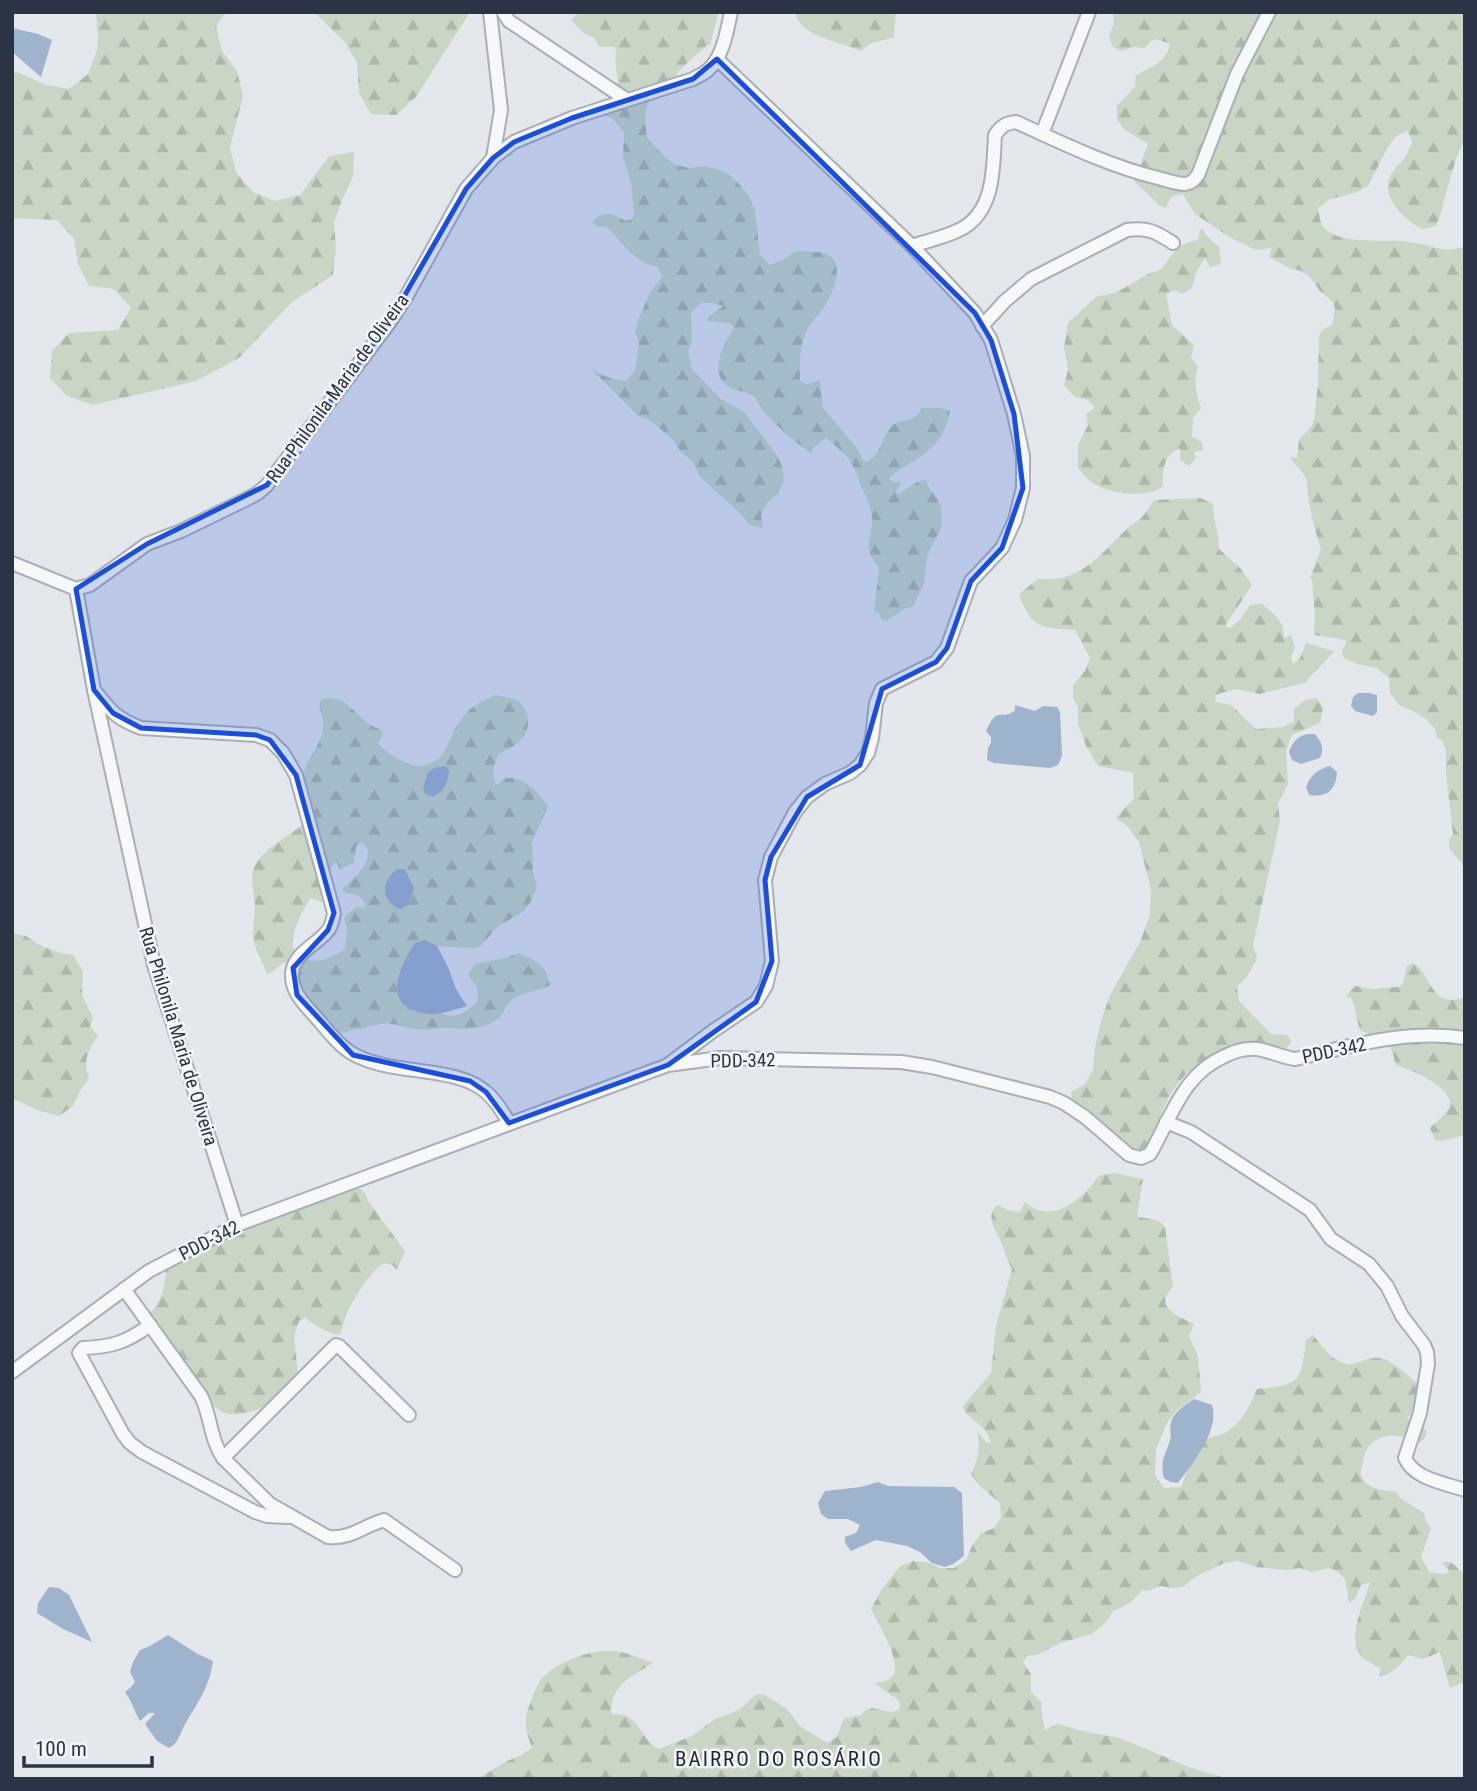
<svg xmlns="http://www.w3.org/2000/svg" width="1477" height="1791" viewBox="0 0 1477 1791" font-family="'Roboto Condensed',sans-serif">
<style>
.forest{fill:url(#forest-firs);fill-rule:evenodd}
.water{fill:#9fb4cc}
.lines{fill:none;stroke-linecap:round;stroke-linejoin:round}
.minor-casing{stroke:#a9aeb7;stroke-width:16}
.minor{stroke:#f7f8fa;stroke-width:12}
.marked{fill:#1d4ed8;fill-opacity:0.2;stroke:#1d4ed8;stroke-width:5;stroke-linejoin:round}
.labels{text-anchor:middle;stroke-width:5;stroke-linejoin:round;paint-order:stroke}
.street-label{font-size:19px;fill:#2b3445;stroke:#f4f6f9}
.neighbourhood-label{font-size:21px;letter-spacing:2px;fill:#1d2536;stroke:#f4f6f9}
</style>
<defs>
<pattern id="forest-firs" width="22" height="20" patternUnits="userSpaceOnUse" patternTransform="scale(1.75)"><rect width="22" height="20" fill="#c9d6c5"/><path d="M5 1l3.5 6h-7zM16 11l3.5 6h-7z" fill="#adb8ab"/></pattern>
</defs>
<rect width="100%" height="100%" fill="#e4e7ec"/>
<!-- forest -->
<g class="forest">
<polygon points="96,12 226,12 216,26 222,51 237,71 243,96 230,147 236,172 253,192 275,201 300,195 329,156 354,152 353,177 342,200 334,223 336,248 333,275 292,302 239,358 196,381 93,405 67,396 50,378 52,351 69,333 118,330 131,308 114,289 89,286 78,264 74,239 57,220 12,218 12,72 19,73 47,85 69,89 88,74 97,50 98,39"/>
<polygon points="314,12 470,12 416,97 396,115 371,114 359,93 357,63 345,42"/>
<path d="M579 12H719L710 45H707C700 53 689 60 682 68 676 73 681 71 675 77 649 102 642 98 647 138L666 158 676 165 689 168 703 166 716 169 730 175 741 186 750 198 755 211 760 255 770 265C775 263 780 261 785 259 788 257 790 254 794 252 799 250 808 252 815 252 849 253 836 288 825 306 819 315 810 322 806 332 799 347 800 364 800 380L803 383 808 384 820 380 823 408 857 448 863 460 866 462C880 457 881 438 891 427 900 417 918 423 921 408H941L950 411C941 454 919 454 890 477V480L894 482H901L896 492 898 494 919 481 926 480C929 491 940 499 941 509 945 533 935 535 928 555 925 564 926 573 924 582 922 590 916 599 913 607L905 608 886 621 882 620 879 613 874 612 879 568C860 542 873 543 872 517 871 505 866 497 861 486 858 480 857 472 853 466 847 455 836 446 826 438L815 446 811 453C795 442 779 429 766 414 761 408 758 401 753 396 748 391 739 392 732 389 705 374 724 346 734 327L730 323 707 321 708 317 723 306 713 303H701L691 313 692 340 688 352 692 369 721 399 744 412 777 455 782 466 784 480 778 494 768 502 761 514 763 528 749 525 741 514 700 477 693 462 681 452 673 440 651 421 637 415 589 367C602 376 612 380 627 381L635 370 639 344 635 331 639 318 650 293 662 276 657 266C636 265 621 241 607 227L597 226 592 222C602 209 614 214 626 221L633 218 634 214 631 183 623 157 624 133 612 118 600 114 619 93C619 81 613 59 617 49L614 47H599L594 38 584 33 571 20Z"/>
<path d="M795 12H896L894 33 895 37 872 43 860 51C839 40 802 39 795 12Z"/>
<path d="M1113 12H1465V138L1456 159 1444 200 1441 213 1436 226 1423 229C1406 222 1380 197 1390 177 1393 170 1399 164 1404 159 1407 154 1409 149 1412 143L1408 131 1396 136 1388 147 1368 186 1357 192 1328 200 1318 208C1319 213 1320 221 1322 225 1336 247 1389 238 1411 242 1434 246 1440 253 1465 247V874L1461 862 1449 848V840L1453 834 1446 773V750L1442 740 1437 738 1435 729 1426 719 1415 712 1399 705 1390 693 1389 678 1376 668 1357 664 1344 658 1342 651 1346 643 1345 640 1314 635 1315 615 1312 579 1310 578 1321 549C1316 534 1312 518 1309 501 1307 494 1308 486 1306 479 1303 470 1294 465 1290 457L1297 458 1299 440 1311 427 1314 419 1318 384 1319 337 1322 330 1332 325 1335 307 1332 301 1320 291 1310 277 1301 271 1289 268 1269 257 1272 248 1256 250 1229 237 1195 214 1183 194C1171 196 1171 196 1166 208L1160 206 1134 181 1148 144 1125 130 1117 120V106L1135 87 1136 75C1150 68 1167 62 1170 44 1156 39 1154 36 1145 48L1133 47 1121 51 1113 47 1109 37 1114 23Z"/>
<path d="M1202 229 1208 237 1219 247 1221 264 1210 267 1205 258 1196 273 1192 288 1183 294 1174 290 1166 294 1172 325 1194 345 1191 358 1198 367C1193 382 1196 394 1201 408L1193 418 1192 437 1202 442 1203 450 1194 452 1196 458 1189 466 1180 460V448C1163 456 1163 468 1163 486 1147 499 1111 494 1094 484 1088 480 1083 474 1078 468V445L1088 425 1086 414 1095 408 1088 400 1075 397 1064 385 1068 370 1064 347 1068 323 1097 296C1117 295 1129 285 1146 275 1151 272 1157 272 1161 269 1166 266 1167 260 1171 256 1178 246 1186 242 1198 240L1200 230Z"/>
<path d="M1201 498 1213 504C1213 520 1219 533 1219 549L1241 569 1252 585 1225 626 1230 628 1239 621 1250 605 1262 604C1275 615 1285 621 1284 639L1291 635 1295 647 1291 658 1293 664 1300 658 1306 643 1334 651C1325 663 1314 671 1305 683L1259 694 1236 689 1215 695 1216 702 1231 705 1256 729 1283 727 1294 721V709L1305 700 1317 698 1323 708 1320 723 1292 735 1286 751 1288 784 1278 804 1280 821 1253 945 1257 959 1246 978 1237 986 1239 1001 1271 1034 1288 1035 1291 1043 1285 1050C1275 1048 1263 1043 1253 1044 1221 1045 1188 1066 1171 1093 1160 1112 1156 1136 1141 1152L1129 1149 1073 1103 1071 1092 1085 1084 1093 1070 1095 1047 1101 1021 1110 995 1140 942 1150 915 1151 890 1139 842 1127 826 1116 818 1134 798 1133 773 1098 766 1086 746 1078 724V708L1073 697V685L1085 671 1090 658 1075 630C1041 628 1031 628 1019 594L1038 579C1082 583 1100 554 1128 528 1132 524 1138 522 1141 518 1146 513 1150 506 1154 500Z"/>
<path d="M495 695C503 697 515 698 521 704 531 714 530 730 521 740 516 746 505 750 498 755L493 770 495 783 498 784 505 778C524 776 538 792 548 806L532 843 533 871 537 887 531 901 524 911 497 927 480 947C462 949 444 945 425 947L418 999C443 1016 454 1025 478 1001L477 987 468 975 475 964 506 958 519 953C527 957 539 961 544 969 548 974 547 979 552 984 540 992 524 991 512 1000 507 1004 506 1008 503 1013 499 1020 488 1025 480 1027 468 1030 454 1028 442 1028 432 1029 424 1031 414 1029 407 1028 400 1025 393 1024 374 1022 358 1031 339 1033L296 990 290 964 283 963 272 972 266 974C265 964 259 958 256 949 251 936 254 923 255 910 255 899 252 888 252 877 253 854 283 840 300 827 311 812 301 784 305 769 309 756 321 744 323 730 323 726 324 723 323 719 322 711 313 699 328 698 345 697 356 714 368 723 372 726 378 729 383 731L382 736 378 744C396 759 420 778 441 756 450 745 453 728 463 717 471 706 483 701 495 695ZM361 842C381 855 354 879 342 889L346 893 359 896 366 904 364 908C355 906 350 912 344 918L347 929 345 949C329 960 315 965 296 956 295 952 293 948 293 944 292 929 303 911 310 898L325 903C326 887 325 873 336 861L340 869 354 863 356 847Z"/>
<path d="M12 933 26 936 40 945 57 952 73 955 83 971 82 995 93 1017 90 1026 98 1036C87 1053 83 1059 89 1079L81 1089 73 1106 59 1116 37 1110 12 1098Z"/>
<path d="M1413 963C1432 974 1430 1010 1465 997V1135L1442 1141 1435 1140 1430 1128C1436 1122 1446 1115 1449 1107 1457 1089 1410 1069 1396 1065 1389 1037 1387 1040 1361 1031 1355 1020 1358 1011 1351 998L1346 997 1353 988 1356 986 1373 989 1398 987 1403 984 1407 966Z"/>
<path d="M1114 1173 1143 1179 1137 1216C1147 1220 1158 1217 1165 1227L1173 1287C1170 1290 1167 1293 1166 1297 1161 1311 1184 1319 1194 1324L1189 1336 1198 1356 1201 1392 1176 1411 1168 1421 1156 1449 1155 1476 1164 1488 1181 1487C1187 1473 1192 1454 1202 1443 1211 1434 1217 1438 1226 1432 1242 1423 1250 1405 1257 1389 1301 1384 1301 1383 1306 1340L1313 1335C1322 1346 1335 1366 1352 1364 1364 1362 1371 1355 1384 1359 1393 1362 1408 1376 1416 1382L1419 1387 1417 1413 1407 1417 1411 1422 1426 1430C1427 1437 1424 1439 1420 1443 1397 1431 1368 1432 1363 1461 1362 1467 1359 1473 1362 1478 1368 1489 1385 1491 1396 1492L1401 1499 1424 1513 1426 1521 1431 1528 1421 1557 1429 1572 1442 1574 1448 1573 1449 1570 1442 1563C1452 1558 1458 1569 1465 1576V1684L1462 1683 1450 1688 1440 1652 1423 1659 1408 1655C1399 1666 1393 1674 1379 1677L1381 1669C1376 1665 1367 1662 1362 1657 1345 1638 1365 1602 1370 1582L1361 1585 1355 1599 1349 1603 1345 1579 1337 1571 1330 1568 1312 1572 1300 1568 1287 1570 1256 1567 1238 1561 1224 1563 1197 1576 1183 1587 1172 1588 1160 1586 1148 1591 1142 1590C1134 1600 1127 1607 1114 1610L1106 1622 1092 1634 1060 1643 1039 1654 1027 1656 1023 1662 1031 1674V1692L1042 1703C1040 1711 1044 1721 1044 1730L1058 1724 1087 1732 1120 1738 1189 1767 1228 1779H477L507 1761 520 1756 532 1748C529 1739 525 1730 526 1721 526 1711 537 1682 544 1676 560 1661 589 1650 610 1651 625 1651 640 1658 653 1663 631 1677 613 1683 611 1711L613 1714C641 1713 638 1738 659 1749L692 1736 715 1719 739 1710 757 1694 765 1695 778 1703 787 1709 800 1726 827 1743 837 1737 843 1720 846 1718 861 1715 866 1710 872 1708 891 1712 899 1710 900 1704 897 1699 874 1683C882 1682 890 1681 894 1674 901 1660 877 1622 871 1609L882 1589 900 1566 913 1561 927 1562 940 1568H954L966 1560 972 1546 981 1533 994 1528 1001 1518 1000 1503 980 1486 971 1474C978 1459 981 1448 977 1431L986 1442 991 1443C987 1426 976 1424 965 1412L963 1406 991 1373 996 1326 1012 1269C1008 1262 1006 1255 1003 1247 999 1233 983 1218 997 1205L1008 1210 1020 1212 1025 1202C1047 1223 1075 1205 1091 1186 1094 1183 1095 1180 1098 1177 1102 1174 1109 1174 1114 1173Z"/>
<path d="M347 1186C359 1188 365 1188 368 1201L405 1251 397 1270C394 1266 389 1262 383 1264 375 1266 353 1300 349 1308 345 1316 343 1326 340 1335 327 1334 316 1325 305 1318L299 1321 294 1337 298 1375C291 1383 285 1393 276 1400 266 1408 237 1418 225 1413 199 1402 165 1339 149 1314 163 1302 166 1283 166 1264L213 1234H239L262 1222 273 1214 324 1200Z"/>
</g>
<!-- water -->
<g class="water">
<polygon points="12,28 38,34 52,40 41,77 12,52"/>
<polygon points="1358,693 1369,693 1377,695 1377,712 1373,716 1355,711 1351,706 1353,697"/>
<path d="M1015 705 1035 711 1043 706 1057 707 1060 712 1062 756 1058 765 1050 768 994 763 987 760 988 748 991 743V737L986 731C998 705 998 721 1015 711Z"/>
<path d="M1307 734H1315C1321 742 1325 747 1320 758L1301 764 1292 760 1289 752C1293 742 1296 737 1307 734Z"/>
<path d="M445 766 449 769C449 782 444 791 433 797L425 794 423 788 428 772 434 768Z"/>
<path d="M1330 766 1337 772C1336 790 1327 798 1309 795L1306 787C1311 774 1317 770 1330 766Z"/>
<path d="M397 869H405L414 889 407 906 400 909C380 900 381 882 397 869Z"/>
<path d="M425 940 437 946 448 967 456 989 467 1006C456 1009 441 1015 429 1014 381 1009 397 970 415 943Z"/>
<path d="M1194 1399 1212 1405C1220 1430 1193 1463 1178 1483L1170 1482 1164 1478C1160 1459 1165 1457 1170 1440 1172 1434 1169 1429 1171 1423 1173 1412 1185 1405 1194 1399Z"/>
<polygon points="878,1482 888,1486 954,1487 962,1493 964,1556 953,1564 945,1567 932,1563 920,1552 907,1546 876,1540 851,1551 845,1543 845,1537 856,1533 860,1525 848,1519 828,1519 821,1514 818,1503 825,1491 861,1487"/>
<polygon points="49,1587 59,1588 69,1595 92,1642 63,1629 37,1613 38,1603"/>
<path d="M168 1635 196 1653 213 1661C210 1686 197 1704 185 1724 180 1733 179 1743 169 1748L157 1741 145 1724 155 1713H149L140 1721C134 1711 132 1701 125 1692L130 1688 135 1682 130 1672 133 1662 140 1650 150 1646Z"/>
</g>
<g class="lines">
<!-- minor casing -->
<g class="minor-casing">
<g id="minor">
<polyline points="490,12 501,110 493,158"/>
<polyline points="503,12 509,21 627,100"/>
<polyline points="1042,134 1089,12"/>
<path d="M912 246C927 241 949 236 963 228 995 209 993 167 995 135 1001 126 1006 123 1016 122 1062 143 1109 166 1158 178 1167 180 1177 184 1185 184 1192 183 1194 180 1198 175L1237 74 1269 12"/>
<path d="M982 326 1005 301 1031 279 1127 230C1148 227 1156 232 1173 243"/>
<polyline points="12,563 76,589"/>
<path d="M76 589 90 585 147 544 181 531 247 499 258 493 267 485 387 326 406 297 466 189 493 158 514 142 572 118 693 79C698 76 704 74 708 70 723 57 727 31 731 12"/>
<polyline points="76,589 94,690 154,965 237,1225"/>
<path d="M94 690C111 711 115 718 141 728L256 735 270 740 283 753 296 775 334 913C333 919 332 924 329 929 319 944 294 952 292 973 291 991 302 1001 313 1014 326 1028 338 1046 355 1055 394 1076 457 1065 487 1093 497 1102 503 1112 509 1123"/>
<polyline points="669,1064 713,1031 756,1002 766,986 772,961 765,880 771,857 795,812 807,797 825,784 850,773 860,765 868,753 872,738 876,703 882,689 936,662 947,648 971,581 1002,548 1015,520 1023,488 1023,456 1014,414 991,340 975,313 912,246 717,59"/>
<path d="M1166 1122 1191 1132 1310 1210 1331 1239 1369 1264 1387 1286 1402 1316 1424 1345 1427 1352 1428 1364 1420 1413 1405 1458C1414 1479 1444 1483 1465 1490"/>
<path d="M124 1289 201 1396C211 1416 210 1439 223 1458L270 1504 328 1537C352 1539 363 1526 384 1520L455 1570"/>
<path d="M150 1325C127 1342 112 1347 83 1348L79 1353 123 1434 130 1443 142 1452 255 1512 267 1516 288 1517"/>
<path d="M12 1372 149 1271 237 1225 668 1065 720 1058 901 1062 932 1067 1050 1097 1064 1103 1085 1117 1129 1155 1141 1158 1150 1154C1172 1116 1183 1074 1225 1056 1235 1051 1246 1048 1257 1049 1270 1051 1282 1057 1295 1059 1350 1046 1408 1029 1465 1038"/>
<polyline points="223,1458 336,1345 339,1346 409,1415"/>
</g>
</g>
<!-- minor -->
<use href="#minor" class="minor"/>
</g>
<!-- marked area -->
<path class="marked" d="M717 59 975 313 991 340 1014 414 1023 488 1002 548 971 581 947 648 936 662 882 689 860 765 807 797 771 857 765 880 772 961 756 1002 668 1065 509 1123 486 1092 470 1081 353 1055 297 995 293 968 328 930 334 913 296 775 270 740 256 735 141 728 113 713 94 690 76 589 147 544 267 485 387 326 466 189 493 158 514 142 572 118 693 79Z"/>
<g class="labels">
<!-- street labels -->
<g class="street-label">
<text transform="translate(337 388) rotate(-54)" y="7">Rua Philonila Maria de Oliveira</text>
<text transform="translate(179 1036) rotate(73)" y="7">Rua Philonila Maria de Oliveira</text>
<text transform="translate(1334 1050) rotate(-12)" y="7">PDD-342</text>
<text transform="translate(743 1060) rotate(-1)" y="7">PDD-342</text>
<text transform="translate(209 1240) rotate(-27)" y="7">PDD-342</text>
</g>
<!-- neighbourhood labels -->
<g class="neighbourhood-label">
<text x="779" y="1766">BAIRRO DO ROSÁRIO</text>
</g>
</g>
<!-- border -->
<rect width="1477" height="1791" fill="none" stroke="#2b3445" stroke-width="28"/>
<!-- scale -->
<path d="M24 1756v10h128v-10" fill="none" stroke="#2b3445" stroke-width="3.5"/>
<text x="35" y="1756" font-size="21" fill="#2b3445" stroke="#f4f6f9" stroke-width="5" paint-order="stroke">100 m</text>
</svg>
